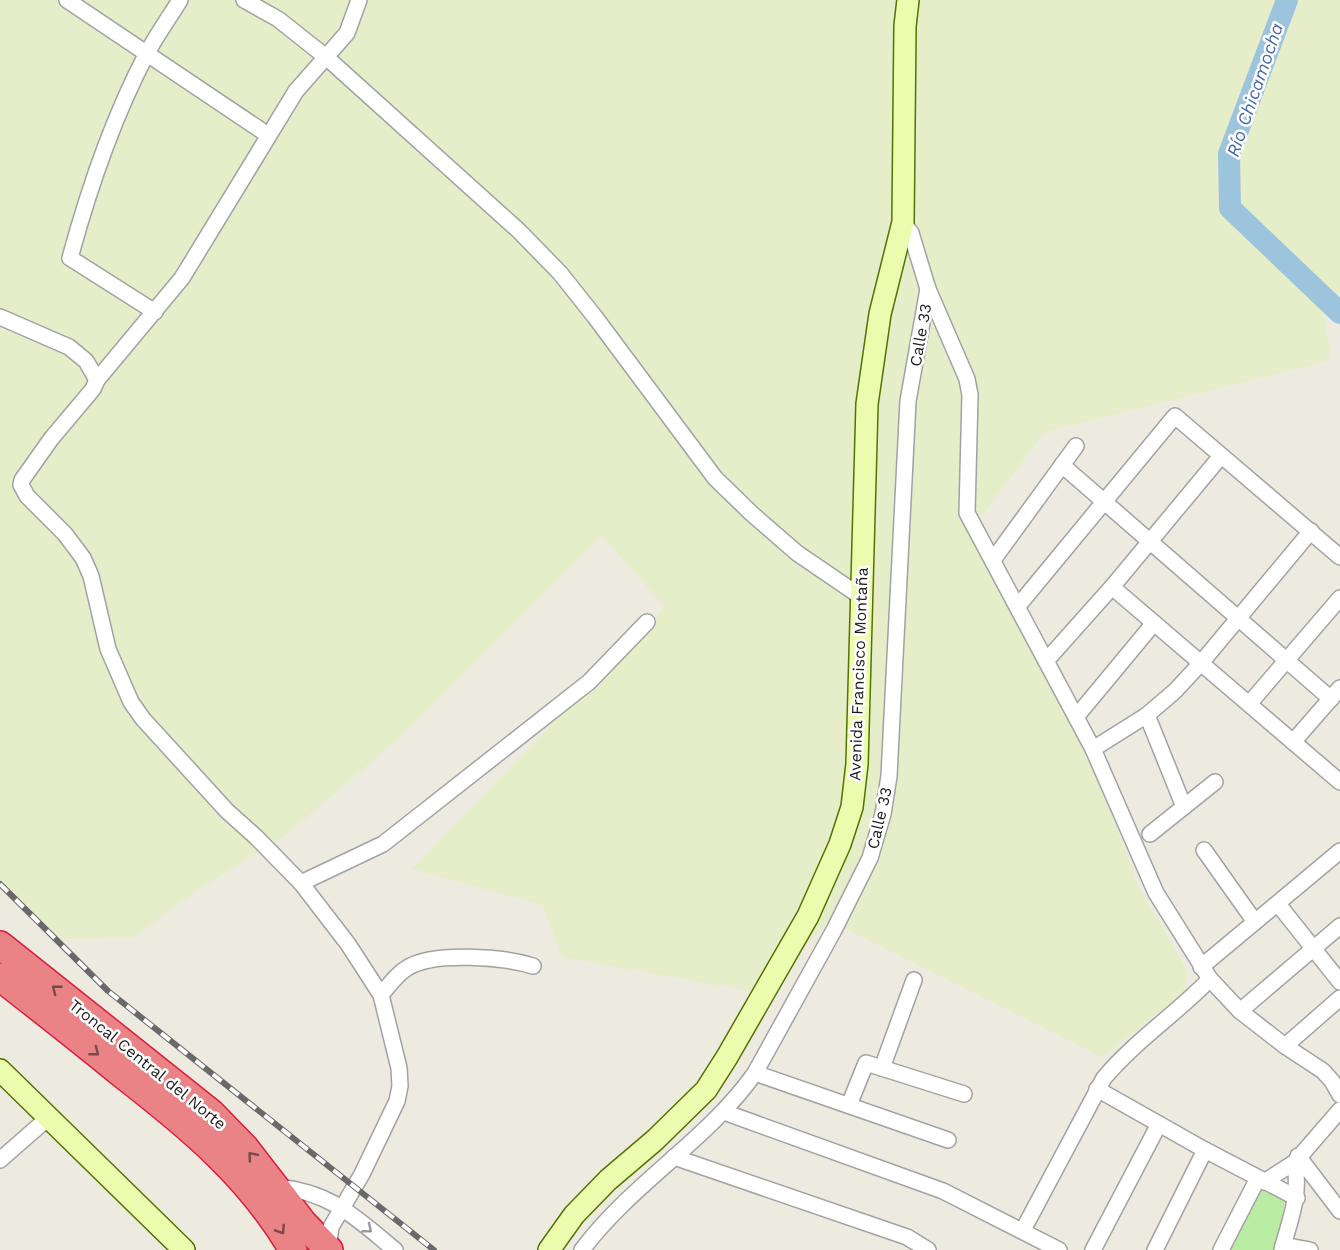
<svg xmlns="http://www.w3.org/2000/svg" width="1340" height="1250" viewBox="0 0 1340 1250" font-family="'Work Sans',sans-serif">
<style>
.farmland{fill:#e5edc9}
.grass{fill:#baeba2}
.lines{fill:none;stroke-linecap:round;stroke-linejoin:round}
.river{stroke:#9dc4dd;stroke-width:22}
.street-casing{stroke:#a2a2a2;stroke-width:18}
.secondary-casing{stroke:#547301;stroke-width:24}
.highway-casing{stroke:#db1c3e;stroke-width:30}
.street{stroke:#fff;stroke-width:15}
.secondary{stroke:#ebfcaf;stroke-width:21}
.highway{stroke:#e98385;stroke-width:27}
.rail-casing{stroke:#696969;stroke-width:6}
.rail{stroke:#fff;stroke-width:4;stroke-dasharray:11;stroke-linecap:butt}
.oneway{stroke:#784a4b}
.oneway2{stroke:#989898}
.labels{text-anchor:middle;stroke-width:5;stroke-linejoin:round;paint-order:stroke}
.street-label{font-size:16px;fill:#1b1b1b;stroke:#fff}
.water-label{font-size:18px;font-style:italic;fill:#4567ad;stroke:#fff}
</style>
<rect width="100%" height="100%" fill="#edebdf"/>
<!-- farmland -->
<polygon class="farmland" points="0,0 1340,0 1340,295 1319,283 1331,360 1044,432 969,533 1098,778 1138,886 1187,971 1185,991 1102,1057 829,920 762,993 562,957 543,905 412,869 665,607 602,536 399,738 286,835 194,892 134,938 65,939 0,888"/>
<!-- grass -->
<polygon class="grass" points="1262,1188 1278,1193 1285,1201 1276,1250 1231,1250"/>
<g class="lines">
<!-- river -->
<polyline class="river" points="1287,0 1229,154 1230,208 1340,313"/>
<!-- street casing -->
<g class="street-casing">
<g id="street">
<polyline points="67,0 268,135"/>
<polyline points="244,0 278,19 326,57 518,230 560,273 595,317 715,478 751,513 797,553 860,596"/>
<polyline points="903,222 911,233 928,289 967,379 970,395 967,513 1093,749 1156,893 1210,979 1240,1011 1285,1046 1323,1071 1332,1081 1340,1095"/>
<path d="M155 312 70 258C89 188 112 120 146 55 156 36 169 18 180 0"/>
<polyline points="0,317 69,347 86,361 97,380"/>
<polyline points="1062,465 1331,699"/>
<polyline points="993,560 1076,446"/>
<polyline points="1112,587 1340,782"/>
<polyline points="1018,606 1175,416 1340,557"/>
<polyline points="1046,661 1112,587 1221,456"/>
<polyline points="1249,704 1340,598"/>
<polyline points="1147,715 1184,807"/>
<polyline points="1076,717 1154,623"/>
<polyline points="1293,742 1340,688"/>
<polyline points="1093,749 1147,715 1175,691 1201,663 1311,531"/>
<polyline points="1150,834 1215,782"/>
<polyline points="1204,850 1255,922"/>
<polyline points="301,883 383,844 589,682 647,622"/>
<polyline points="1278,904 1340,982"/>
<polyline points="1201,967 1340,851"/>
<path d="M381 995C389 985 397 974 407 968 433 951 504 957 533 966"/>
<polyline points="1240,1011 1340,926"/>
<polyline points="1285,1046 1340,998"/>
<polyline points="882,1068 914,980"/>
<polyline points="755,1073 948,1140"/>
<polyline points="1097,1089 1205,1150 1297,1198"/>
<polyline points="849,1105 866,1063 964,1094"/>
<polyline points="724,1112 943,1191 1059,1250"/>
<polyline points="1298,1156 1340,1211"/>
<polyline points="674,1157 907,1237 928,1250"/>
<polyline points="0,1160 48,1118"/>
<polyline points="1264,1182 1295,1162 1340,1110"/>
<path d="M277 1187C331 1192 355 1217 395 1250"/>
<path d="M1023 1230 1104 1078C1135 1041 1176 1014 1210 979"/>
<polyline points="1283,1245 1310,1250"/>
<polyline points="328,1249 331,1227 362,1174 397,1101 400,1086 399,1068 381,995 348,944 301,883 256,837 227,811 143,719 131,702 108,649 91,576 83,558 65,534 27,496 21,485 22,480 51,439 93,389 97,380 182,278 296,91 347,33 359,0"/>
<path d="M582 1250C632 1183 707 1141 755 1073L834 930 870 858 883 814 889 776 908 401 928 289"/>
<polyline points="1093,1250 1159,1124"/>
<polyline points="1155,1250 1205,1150"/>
<polyline points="1221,1250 1258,1178"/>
<path d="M1282 1250C1291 1215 1300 1199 1295 1162"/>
</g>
</g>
<!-- secondary casing -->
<g class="secondary-casing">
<g id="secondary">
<polyline points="0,1070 184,1250"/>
<polyline points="549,1250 574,1215 608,1180 655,1140 706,1090 727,1057 808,916 840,844 852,807 857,764 867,404 880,314 903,222 905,26 908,0"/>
</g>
</g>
<!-- highway casing -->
<g class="highway-casing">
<g id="highway">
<polyline points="0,945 211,1113 245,1148 303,1223 329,1250"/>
<path d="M0 977C41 1009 82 1041 122 1074 189 1126 250 1176 293 1250"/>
</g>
</g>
<!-- street -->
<use href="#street" class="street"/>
<!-- secondary -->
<use href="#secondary" class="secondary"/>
<!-- highway -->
<use href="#highway" class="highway"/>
<!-- rail casing -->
<g class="rail-casing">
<polyline id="rail" points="0,884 108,991 434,1250"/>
</g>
<!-- rail -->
<use href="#rail" class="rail"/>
</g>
<!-- one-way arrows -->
<defs><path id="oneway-chevron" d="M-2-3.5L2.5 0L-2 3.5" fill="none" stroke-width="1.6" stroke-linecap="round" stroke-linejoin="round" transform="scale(1.5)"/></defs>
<g class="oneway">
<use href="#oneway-chevron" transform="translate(56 989) rotate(-142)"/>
<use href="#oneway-chevron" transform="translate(95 1052) rotate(38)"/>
<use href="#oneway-chevron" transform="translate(252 1156) rotate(-130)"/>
<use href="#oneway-chevron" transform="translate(281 1230) rotate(57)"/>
</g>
<use class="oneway2" href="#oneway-chevron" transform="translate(368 1229) rotate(39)"/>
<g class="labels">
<!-- street labels -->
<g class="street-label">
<text transform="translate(920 335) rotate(-80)" y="6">Calle 33</text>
<text transform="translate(858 674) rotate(-88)" y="6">Avenida Francisco Montaña</text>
<text transform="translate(879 818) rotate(-77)" y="6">Calle 33</text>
<text transform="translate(148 1064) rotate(39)" y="6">Troncal Central del Norte</text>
</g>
<!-- water labels -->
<g class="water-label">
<text transform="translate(1255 90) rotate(-71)" y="6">Río Chicamocha</text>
</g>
</g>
</svg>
